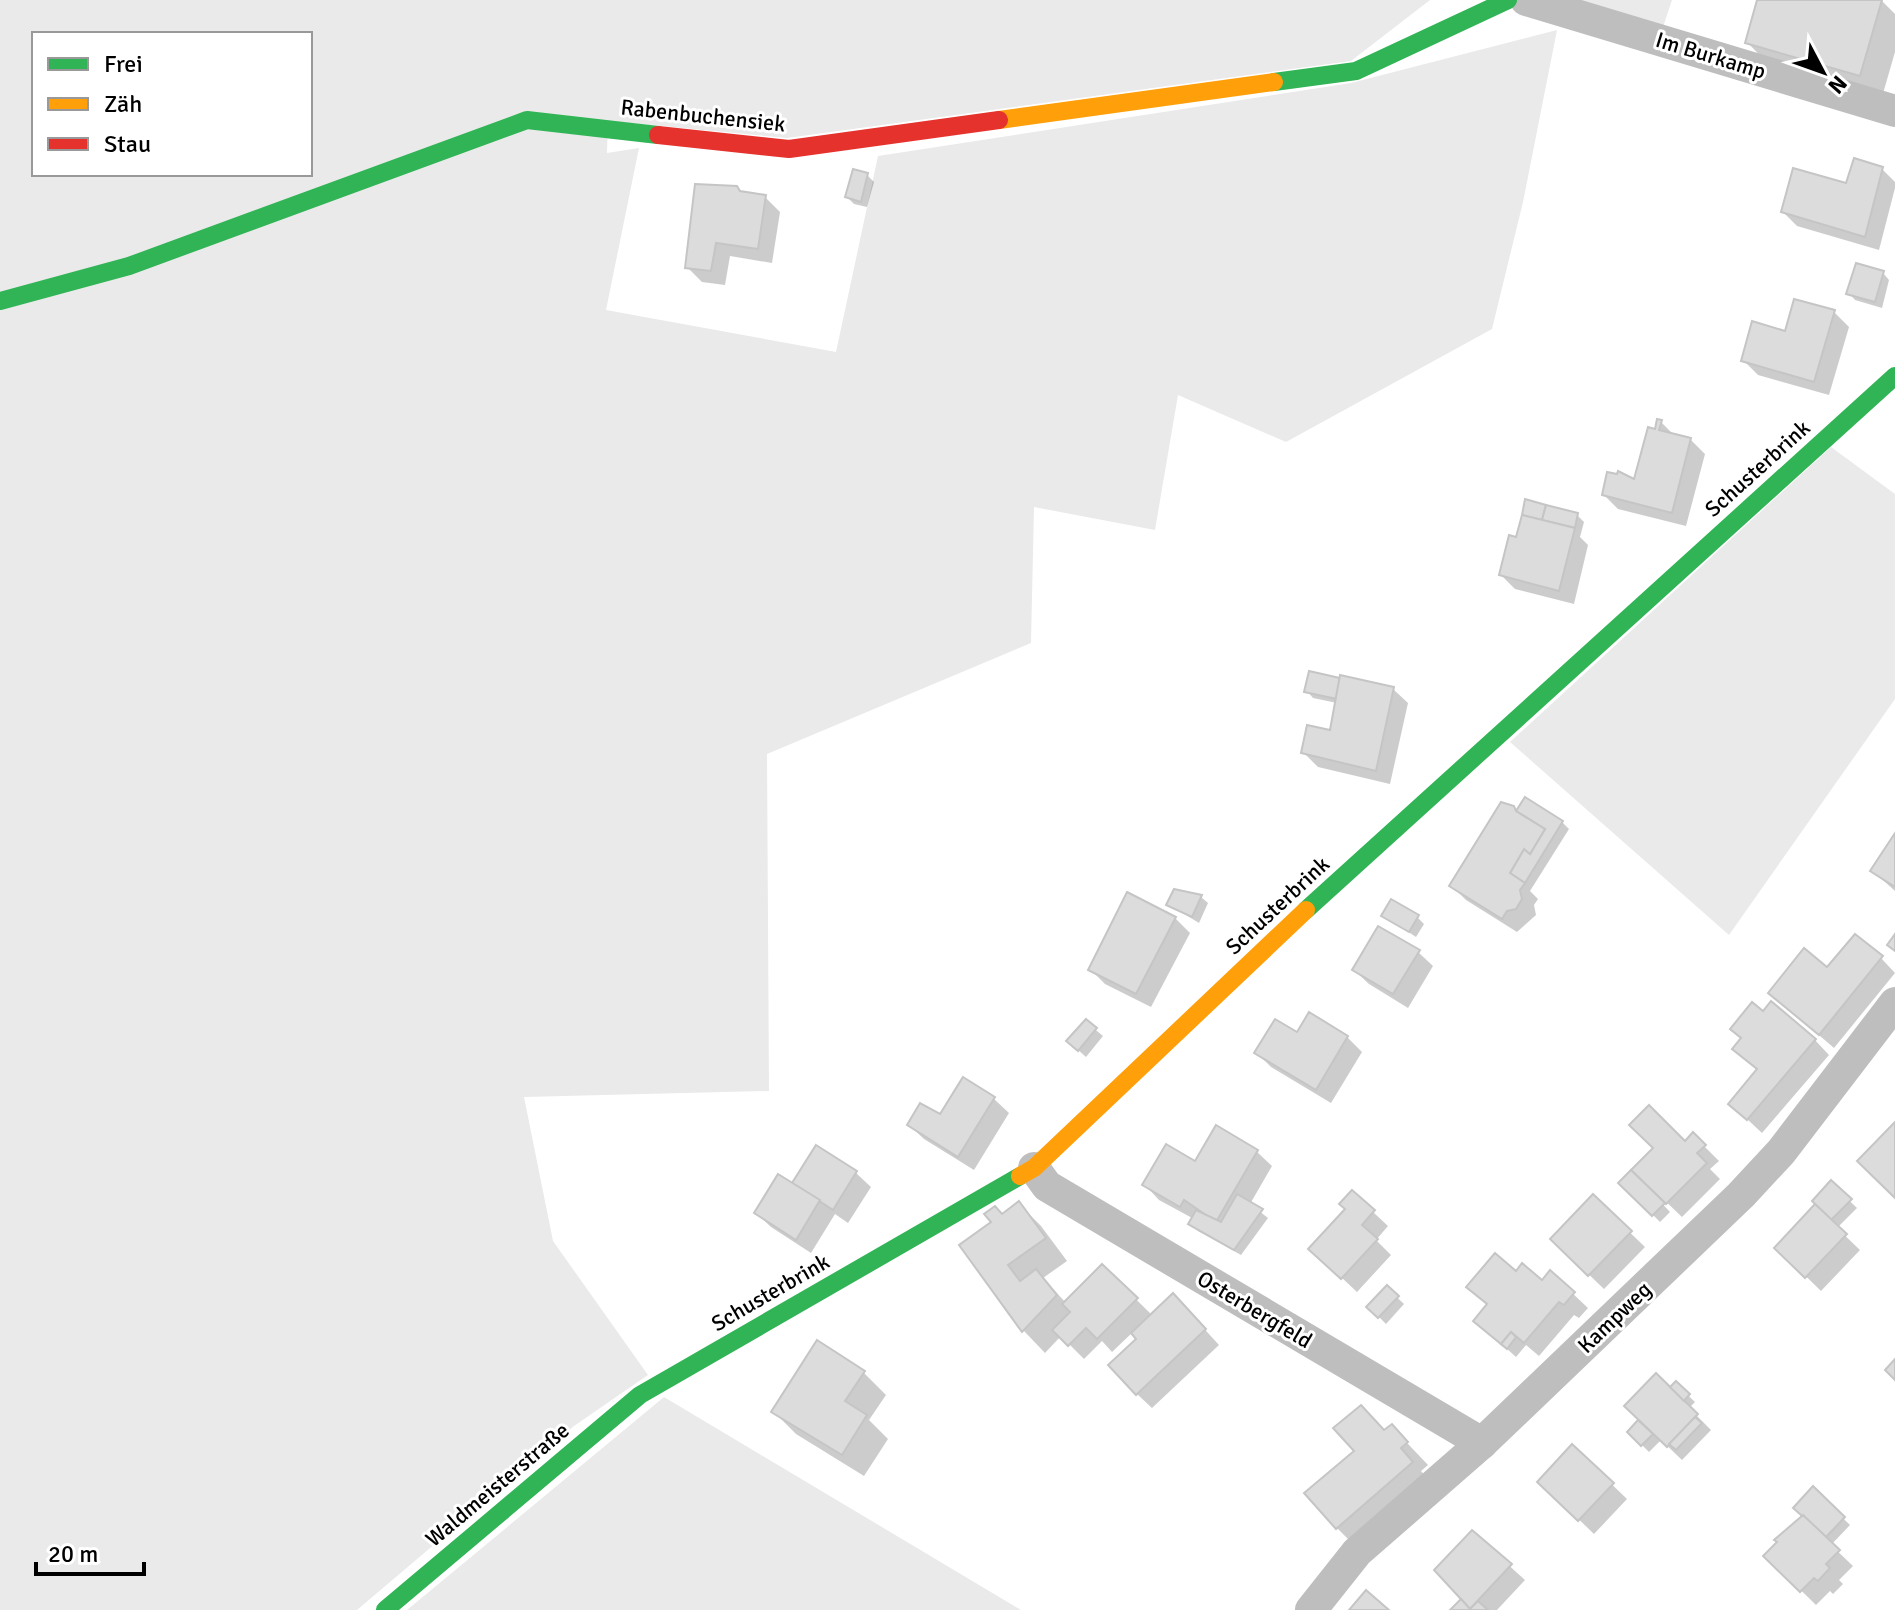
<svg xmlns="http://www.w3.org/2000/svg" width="1895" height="1610" viewBox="0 0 1895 1610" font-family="Signika,sans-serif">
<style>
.green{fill:#eaeaea;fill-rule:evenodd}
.shadow{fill:#0003}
.building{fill:#dcdcdc;stroke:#c5c5c5;stroke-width:2}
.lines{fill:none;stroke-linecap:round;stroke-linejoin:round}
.street{stroke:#bebebe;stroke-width:32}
.fast{stroke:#30b455;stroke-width:18}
.slow{stroke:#ff9f0a;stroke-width:18}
.jam{stroke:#e5322d;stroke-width:18}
.labels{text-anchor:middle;stroke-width:6;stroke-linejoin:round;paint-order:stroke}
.street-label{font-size:22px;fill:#000;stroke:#fff}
</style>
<rect width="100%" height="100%" fill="#fff"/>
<!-- green -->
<g class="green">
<path d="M0 0H1430L1351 61 787 138 608 121 607 153 639 148 606 310 836 352 878 156 1351 83 1557 30 1523 202 1492 329 1286 442 1178 395 1155 530 1034 507 1031 643 767 754 769 1091 524 1097 553 1241 648 1375 574 1426 357 1610H0ZM34 34H310V174H34Z"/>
<polygon points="1578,0 1672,0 1663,27"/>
<polygon points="1831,447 1895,494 1895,699 1729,935 1510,742"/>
<polygon points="664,1397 1021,1610 407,1610"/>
</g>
<!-- shadow -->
<g class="shadow">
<polygon points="1760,0 1881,0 1895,14 1895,52 1882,97 1769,65 1747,42"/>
<polygon points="1881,168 1895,182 1895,188 1879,250 1797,226 1783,212"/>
<polygon points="867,175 874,182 867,207 854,204 847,197"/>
<polygon points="741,193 765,197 780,212 772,263 730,256 725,285 702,282 687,267"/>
<polygon points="1883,273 1889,280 1882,308 1855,300 1849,293"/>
<polygon points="1834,312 1849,327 1829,395 1758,375 1743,360"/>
<polygon points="1661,422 1675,436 1690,439 1705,454 1686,526 1618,509 1604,495 1618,477 1636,482"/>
<polygon points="1577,515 1584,522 1580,537 1588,545 1574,604 1515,589 1501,575 1518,540"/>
<polygon points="1393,689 1408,703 1390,784 1318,767 1303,752 1331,732 1337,703 1313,698 1307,691"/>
<polygon points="1513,807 1518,812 1562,822 1569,829 1530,891 1538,899 1534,905 1536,915 1517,932 1466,900 1452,886"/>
<polygon points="1895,837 1895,891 1873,871"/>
<polygon points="1175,891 1201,897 1208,903 1199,923 1168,904"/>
<polygon points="1383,915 1417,917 1424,924 1416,937"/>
<polygon points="1175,918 1190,933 1151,1007 1105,984 1091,970"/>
<polygon points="1418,952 1433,966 1408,1008 1369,984 1354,970"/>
<polygon points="1881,958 1895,973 1834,1048 1770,993 1828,970"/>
<polygon points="1763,1014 1815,1040 1829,1055 1762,1133 1731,1104 1758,1071 1735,1048"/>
<polygon points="1086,1022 1103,1036 1086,1057 1076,1048"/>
<polygon points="1298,1035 1347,1037 1362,1052 1331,1103 1271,1067 1257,1053"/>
<polygon points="963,1080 994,1099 1009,1113 974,1170 924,1139 909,1125 940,1117"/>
<polygon points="1217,1128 1257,1152 1272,1166 1250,1204 1268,1218 1241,1255 1198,1231 1191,1224 1194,1219 1159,1200 1145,1185 1196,1164"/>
<polygon points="1693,1135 1719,1161 1710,1169 1720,1179 1682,1217 1659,1195 1657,1198 1670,1212 1660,1222 1621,1183"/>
<polygon points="816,1148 856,1173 871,1187 848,1223 835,1214 811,1253 771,1227 756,1213 793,1186"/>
<polygon points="1831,1183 1857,1208 1837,1228 1860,1250 1821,1291 1777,1248 1818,1205"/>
<polygon points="1593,1197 1645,1247 1604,1289 1552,1239"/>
<polygon points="1019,1204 1041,1226 1067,1261 1043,1278 1066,1303 1102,1266 1152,1315 1187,1310 1219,1345 1152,1408 1137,1394 1139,1339 1133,1332 1112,1352 1102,1341 1084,1359 1061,1336 1045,1353 1024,1331 962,1246"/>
<polygon points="1373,1212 1388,1226 1376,1240 1391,1255 1357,1292 1326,1263"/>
<polygon points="1551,1273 1588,1308 1579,1318 1574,1315 1539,1356 1526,1345 1516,1357 1476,1321 1489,1306 1484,1301 1542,1283"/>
<polygon points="1387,1288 1404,1304 1386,1324 1369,1307"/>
<polygon points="864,1373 886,1395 869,1420 888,1439 864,1476 796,1434 774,1412"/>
<polygon points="1676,1384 1695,1402 1689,1408 1711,1430 1682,1460 1661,1440 1649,1452 1629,1432"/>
<polygon points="1391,1426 1428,1465 1421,1471 1434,1485 1359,1550 1337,1528 1385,1432"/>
<polygon points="1573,1447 1627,1499 1594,1534 1540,1482"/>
<polygon points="1813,1489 1850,1525 1831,1545 1853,1566 1839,1580 1843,1584 1833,1594 1830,1591 1816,1605 1766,1556 1804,1516"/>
<polygon points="1472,1532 1525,1580 1497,1610 1474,1610 1437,1570"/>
</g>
<!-- building -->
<g class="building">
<polygon points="1757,0 1882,0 1860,76 1745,43"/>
<polygon points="1854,158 1883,167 1865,237 1781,212 1793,168 1846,183"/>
<polygon points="853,169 868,173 861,202 845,197"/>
<polygon points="695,184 737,186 740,191 766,195 758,249 716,243 711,271 685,268"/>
<polygon points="1856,263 1884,271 1875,302 1846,294"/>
<polygon points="1794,299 1835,310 1814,382 1741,361 1752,321 1785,331"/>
<polygon points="1657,419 1662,420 1659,430 1691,438 1672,513 1602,495 1607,472 1617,474 1618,471 1634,479 1648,427 1655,429"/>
<polygon points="1525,499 1546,505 1542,520 1522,515"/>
<polygon points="1546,505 1578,513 1575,528 1542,520"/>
<polygon points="1522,515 1575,528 1559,591 1499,575 1509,535 1516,537"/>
<polygon points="1309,671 1340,678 1337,699 1304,692"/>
<polygon points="1340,675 1394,687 1376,771 1301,753 1307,725 1330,730"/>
<polygon points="1525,797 1563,821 1525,883 1510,873 1524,849 1530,854 1545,829 1516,811"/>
<polygon points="1501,802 1514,806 1516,811 1545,829 1530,854 1524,849 1510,873 1525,883 1520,890 1522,899 1516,909 1507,911 1502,919 1449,886"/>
<polygon points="1895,833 1895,887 1870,871"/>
<polygon points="1174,889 1202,895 1192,917 1166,905"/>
<polygon points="1127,892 1176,917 1136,994 1088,970"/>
<polygon points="1391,899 1419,915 1409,932 1381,916"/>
<polygon points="1378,926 1420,950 1393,994 1352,970"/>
<polygon points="1855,934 1883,956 1819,1035 1768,993 1804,948 1827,967"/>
<polygon points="1895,934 1895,951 1887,945"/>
<polygon points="1771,1001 1816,1039 1747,1120 1728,1104 1757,1069 1732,1049 1741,1038 1730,1029 1752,1002 1763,1011"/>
<polygon points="1309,1012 1348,1036 1316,1090 1254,1053 1275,1019 1297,1032"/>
<polygon points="1086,1019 1097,1028 1078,1051 1066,1041"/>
<polygon points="963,1077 995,1097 958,1157 907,1125 920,1103 940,1114"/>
<polygon points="1649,1105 1685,1141 1693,1132 1706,1145 1697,1153 1707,1163 1666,1204 1631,1170 1653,1148 1629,1125"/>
<polygon points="1895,1122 1895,1198 1857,1161"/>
<polygon points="1216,1125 1258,1150 1216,1222 1184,1200 1180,1207 1142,1185 1166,1144 1195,1161"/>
<polygon points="816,1145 857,1171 833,1210 792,1183"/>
<polygon points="1631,1170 1665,1203 1652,1216 1618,1183"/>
<polygon points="778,1174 820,1200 796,1240 754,1213"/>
<polygon points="1831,1180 1852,1199 1831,1220 1812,1201"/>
<polygon points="1352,1190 1375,1210 1362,1225 1378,1239 1341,1279 1308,1249 1345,1209 1339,1204"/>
<polygon points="1237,1194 1263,1209 1234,1250 1188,1224 1196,1210 1221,1222"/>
<polygon points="1593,1194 1632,1231 1588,1276 1550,1239"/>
<polygon points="1019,1201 1046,1238 1008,1265 1020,1281 1036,1269 1057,1295 1022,1332 959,1245 991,1222 984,1214 995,1206 1002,1214"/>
<polygon points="1815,1204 1847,1234 1805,1278 1774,1248"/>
<polygon points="1495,1253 1516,1271 1522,1263 1542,1280 1550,1270 1575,1292 1564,1305 1559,1302 1524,1343 1511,1332 1501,1344 1473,1321 1487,1304 1466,1287"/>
<polygon points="1102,1264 1138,1298 1097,1339 1086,1328 1068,1346 1052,1330 1070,1312 1062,1304"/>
<polygon points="1387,1285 1399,1296 1378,1318 1366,1307"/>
<polygon points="1173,1293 1206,1329 1136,1395 1108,1365 1136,1339 1131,1333"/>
<polygon points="1511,1332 1516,1337 1507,1349 1501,1344"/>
<polygon points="817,1340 865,1371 845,1401 867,1415 842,1455 771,1412"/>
<polygon points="1895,1359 1895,1380 1885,1370"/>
<polygon points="1656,1373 1698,1414 1667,1447 1624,1406"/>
<polygon points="1676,1381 1690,1394 1684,1401 1670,1387"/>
<polygon points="1361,1405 1384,1430 1392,1424 1408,1442 1401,1448 1413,1462 1336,1529 1304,1493 1354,1451 1333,1428"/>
<polygon points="1695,1417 1702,1423 1676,1450 1669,1444"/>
<polygon points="1638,1420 1653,1434 1641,1446 1627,1432"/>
<polygon points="1572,1444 1614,1483 1578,1521 1537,1482"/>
<polygon points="1813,1486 1845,1517 1826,1537 1793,1508"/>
<polygon points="1803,1515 1840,1550 1826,1564 1830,1568 1818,1581 1814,1578 1800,1592 1763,1556 1777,1542 1774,1540"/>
<polygon points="1472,1530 1512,1564 1470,1609 1434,1570"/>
<polygon points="1366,1590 1389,1610 1349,1610"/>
<polygon points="1461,1599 1470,1609 1478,1601 1488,1610 1450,1610"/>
</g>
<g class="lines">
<!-- street -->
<g class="street">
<polyline points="1526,0 1895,111"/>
<polyline points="1034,1168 1047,1186 1482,1443"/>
<polyline points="1311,1610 1357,1552 1482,1443 1741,1195 1781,1152 1895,1003"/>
</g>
<!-- fast -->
<g class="fast">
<polyline points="1274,82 1356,71 1508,0"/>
<polyline points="0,301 129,266 527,120 658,135"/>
<polyline points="1306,910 1895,376"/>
<polyline points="385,1610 640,1395 1020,1176"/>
</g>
<!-- slow -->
<g class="slow">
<polyline points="999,120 1274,82"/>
<polyline points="1020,1176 1034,1168 1306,910"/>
</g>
<!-- jam -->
<polyline class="jam" points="658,135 789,149 999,120"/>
</g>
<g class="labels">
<!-- street labels -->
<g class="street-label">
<text transform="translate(1711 55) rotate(17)" y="8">Im Burkamp</text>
<text transform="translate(703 115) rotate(6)" y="8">Rabenbuchensiek</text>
<text transform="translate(1757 468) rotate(-42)" y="8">Schusterbrink</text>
<text transform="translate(1277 905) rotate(-43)" y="8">Schusterbrink</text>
<text transform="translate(770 1292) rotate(-30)" y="8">Schusterbrink</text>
<text transform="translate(1255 1309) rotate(31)" y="8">Osterbergfeld</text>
<text transform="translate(1614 1317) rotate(-44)" y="8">Kampweg</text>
<text transform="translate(497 1484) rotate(-40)" y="8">Waldmeisterstraße</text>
</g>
</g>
<!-- legend -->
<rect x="32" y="32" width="280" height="144" fill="#ffffff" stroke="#999999" stroke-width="2"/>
<rect x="48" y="58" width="40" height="12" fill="#30b455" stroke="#999999" stroke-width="2"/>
<text x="104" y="72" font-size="24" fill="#000000">Frei</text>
<rect x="48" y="98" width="40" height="12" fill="#ff9f0a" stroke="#999999" stroke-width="2"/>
<text x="104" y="112" font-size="24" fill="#000000">Zäh</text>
<rect x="48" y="138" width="40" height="12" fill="#e5322d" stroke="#999999" stroke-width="2"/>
<text x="104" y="152" font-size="24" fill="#000000">Stau</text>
<!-- north arrow -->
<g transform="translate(1823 72) rotate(131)" stroke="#ffffff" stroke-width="6" paint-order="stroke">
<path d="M0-6L14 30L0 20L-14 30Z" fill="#000000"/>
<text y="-12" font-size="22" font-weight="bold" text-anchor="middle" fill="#000000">N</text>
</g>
<!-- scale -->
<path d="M36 1562v12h108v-12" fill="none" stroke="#000000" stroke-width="4"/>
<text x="48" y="1562" font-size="24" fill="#000000" stroke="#ffffff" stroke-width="6" paint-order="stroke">20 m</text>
</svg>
